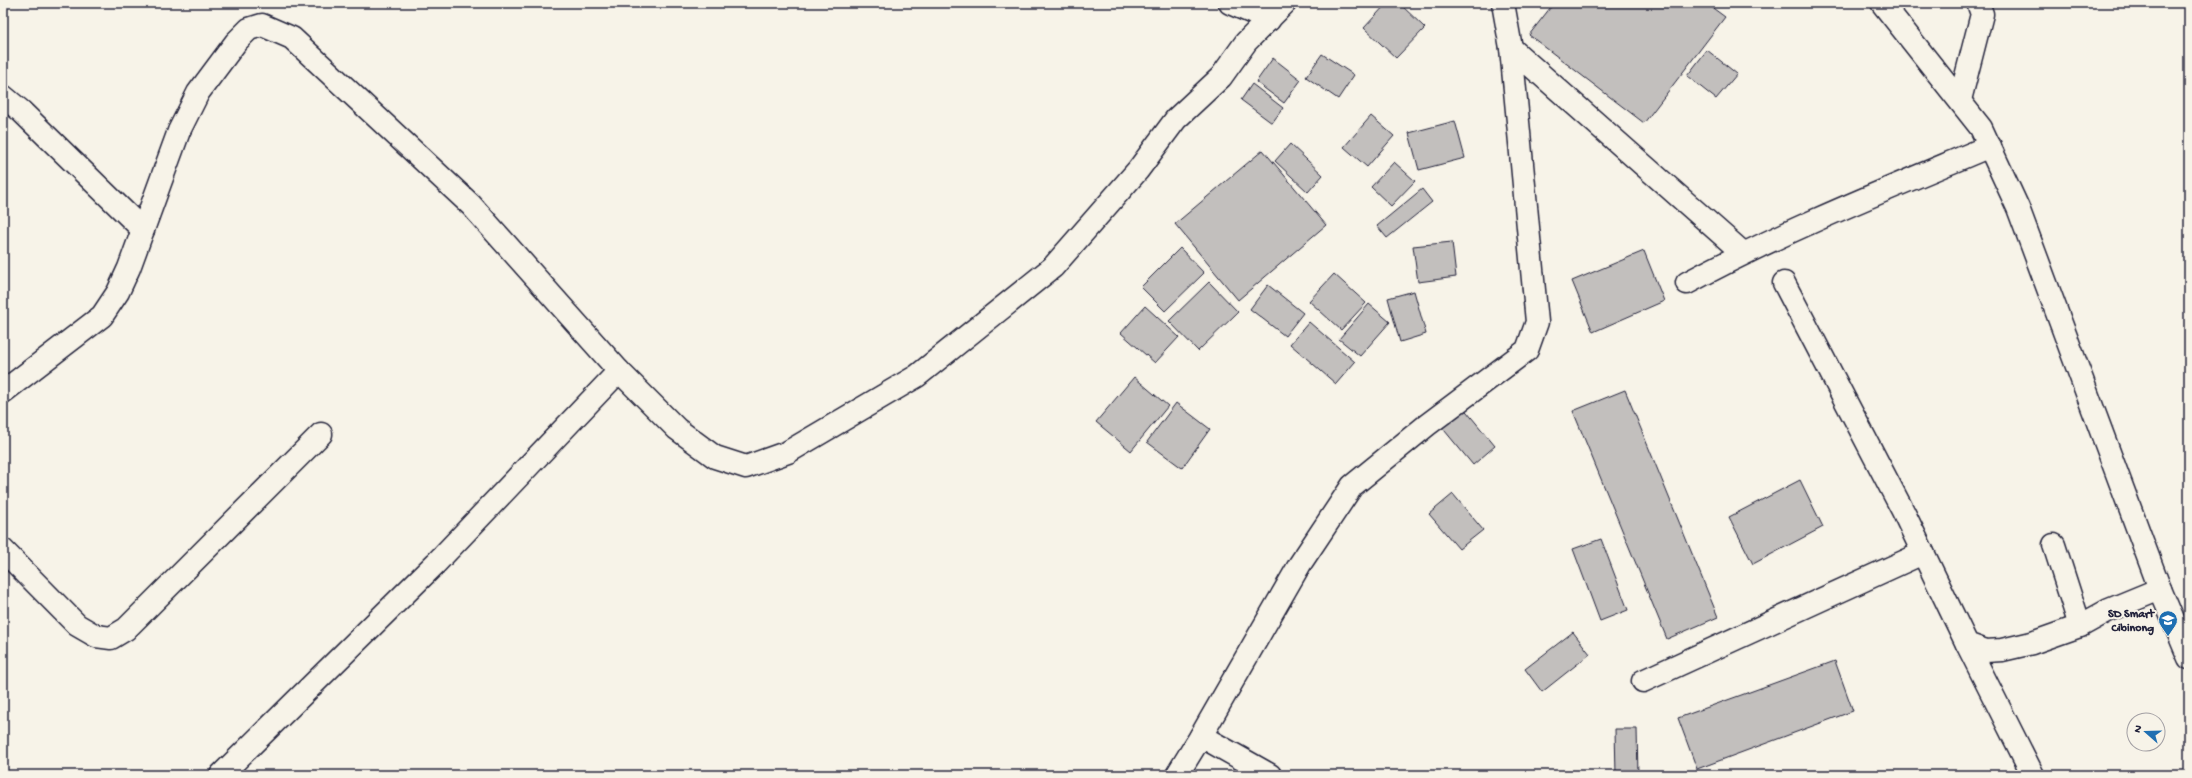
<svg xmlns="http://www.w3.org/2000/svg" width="2192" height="778" viewBox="0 0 2192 778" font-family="'Gochi Hand',sans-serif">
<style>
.building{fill:#c2bfbd;stroke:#22223b}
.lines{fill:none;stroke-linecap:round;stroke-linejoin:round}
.minor-casing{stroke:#22223b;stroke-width:25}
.major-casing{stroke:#22223b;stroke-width:25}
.minor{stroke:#f7f3e8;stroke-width:22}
.major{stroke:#f7f3e8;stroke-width:22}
.labels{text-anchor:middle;stroke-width:4;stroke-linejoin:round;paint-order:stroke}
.poi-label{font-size:12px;font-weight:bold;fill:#22223b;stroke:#f7f3e8;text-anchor:end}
</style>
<rect width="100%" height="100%" fill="#f7f3e8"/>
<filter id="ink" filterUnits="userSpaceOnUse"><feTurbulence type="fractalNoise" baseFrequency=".025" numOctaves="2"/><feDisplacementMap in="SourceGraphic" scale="8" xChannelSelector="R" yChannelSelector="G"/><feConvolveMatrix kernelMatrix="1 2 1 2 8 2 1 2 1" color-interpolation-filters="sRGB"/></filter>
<g filter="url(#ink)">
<!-- building -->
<g class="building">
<polygon points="1387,3 1399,3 1425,28 1396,58 1364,28"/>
<polygon points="1554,3 1706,3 1725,17 1644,123 1529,35"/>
<polygon points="1707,50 1737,74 1716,99 1687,76"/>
<polygon points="1322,54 1354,75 1338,99 1306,77"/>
<polygon points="1273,58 1301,80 1284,103 1256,82"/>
<polygon points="1252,84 1283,108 1272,123 1241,100"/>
<polygon points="1371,116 1394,136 1367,167 1344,147"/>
<polygon points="1455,121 1465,158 1419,170 1409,133"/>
<polygon points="1290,144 1323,175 1308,192 1275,161"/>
<polygon points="1263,150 1326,225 1238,300 1175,224"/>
<polygon points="1394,162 1415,181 1391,206 1371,187"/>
<polygon points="1422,189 1432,202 1387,238 1377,226"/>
<polygon points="1452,242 1456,277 1418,282 1413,246"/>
<polygon points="1180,248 1204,273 1165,311 1141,287"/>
<polygon points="1644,251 1664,301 1593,332 1572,281"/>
<polygon points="1334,274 1366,303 1341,330 1309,301"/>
<polygon points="1209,282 1238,312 1198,351 1169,321"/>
<polygon points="1268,285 1303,313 1285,336 1250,309"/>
<polygon points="1414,291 1426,334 1400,342 1388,298"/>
<polygon points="1369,304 1390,322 1360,356 1339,339"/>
<polygon points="1145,306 1179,337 1155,363 1121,333"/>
<polygon points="1309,322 1355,362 1336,384 1290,344"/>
<polygon points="1134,377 1168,406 1131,451 1096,422"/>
<polygon points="1625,390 1718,617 1667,639 1573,411"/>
<polygon points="1176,403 1210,429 1182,468 1147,442"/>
<polygon points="1462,406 1495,446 1473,465 1440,425"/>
<polygon points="1800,480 1823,527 1753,564 1729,517"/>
<polygon points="1453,494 1483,530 1459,549 1429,514"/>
<polygon points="1601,539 1628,610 1600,621 1573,549"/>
<polygon points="1573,632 1590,654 1542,692 1525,669"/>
<polygon points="1835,661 1853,711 1697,769 1678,718"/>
<polygon points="1615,729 1637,729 1638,775 1616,775"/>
</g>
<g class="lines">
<!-- minor casing -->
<g class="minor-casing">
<g id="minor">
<polyline points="1230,3 1269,20"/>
<polyline points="1511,48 1743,253"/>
<polyline points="3,96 21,111 143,230"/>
<polyline points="1960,100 1982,14 1978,3"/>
<path d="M1687 283C1785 230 1888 189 1990 146"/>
<polyline points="1784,283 1903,511 1967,644 1986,651 2002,650 2032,643 2080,626 2109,610 2160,589"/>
<polyline points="3,392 102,316 118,292 129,268 179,131 198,93 236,42 249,29 262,25 292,38 471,205 619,371 677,429 715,457 746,467 788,452 917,376 1053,267 1138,170 1176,119 1221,77 1246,42 1285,3"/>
<polyline points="2054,545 2080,626"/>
<polyline points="3,550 77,625 96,636 111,638 126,629 321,434"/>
<polyline points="1967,644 2033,775"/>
<polyline points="1643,681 1923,553"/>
<polyline points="221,775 436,563 619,371"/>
<polyline points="1177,775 1201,736"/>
<polyline points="1270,775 1201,736 1300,564 1352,486 1427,425 1527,350 1537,322 1511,48 1503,3"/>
</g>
</g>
<!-- major casing -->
<g class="major-casing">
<polyline id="major" points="1882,3 1981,128 2018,208 2160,589 2189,658"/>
</g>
<!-- minor -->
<use href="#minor" class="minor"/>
<!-- major -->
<use href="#major" class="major"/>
</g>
</g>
<!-- icons -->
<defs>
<g id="school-pin" transform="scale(1)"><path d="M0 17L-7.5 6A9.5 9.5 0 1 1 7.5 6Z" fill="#1f6fb2" stroke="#f7f3e8"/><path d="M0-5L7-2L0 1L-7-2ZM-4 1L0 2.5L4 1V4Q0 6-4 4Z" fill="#fff"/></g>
</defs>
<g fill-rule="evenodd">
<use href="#school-pin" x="2168" y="620"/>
</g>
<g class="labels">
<!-- poi labels -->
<g class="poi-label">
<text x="2154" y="617">SD Smart<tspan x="2154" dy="14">Cibinong</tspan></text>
</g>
</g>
<!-- margin -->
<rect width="2192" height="778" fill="none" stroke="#f7f3e8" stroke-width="16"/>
<rect x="8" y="8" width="2176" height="762" fill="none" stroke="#22223b" stroke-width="1.5" filter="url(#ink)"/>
<!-- north arrow -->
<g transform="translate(2146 732) rotate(290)"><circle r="19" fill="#f7f3e8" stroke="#a29fa3"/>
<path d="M0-3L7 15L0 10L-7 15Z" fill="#1f6fb2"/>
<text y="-6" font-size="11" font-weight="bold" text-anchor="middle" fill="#22223b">N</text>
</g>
</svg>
